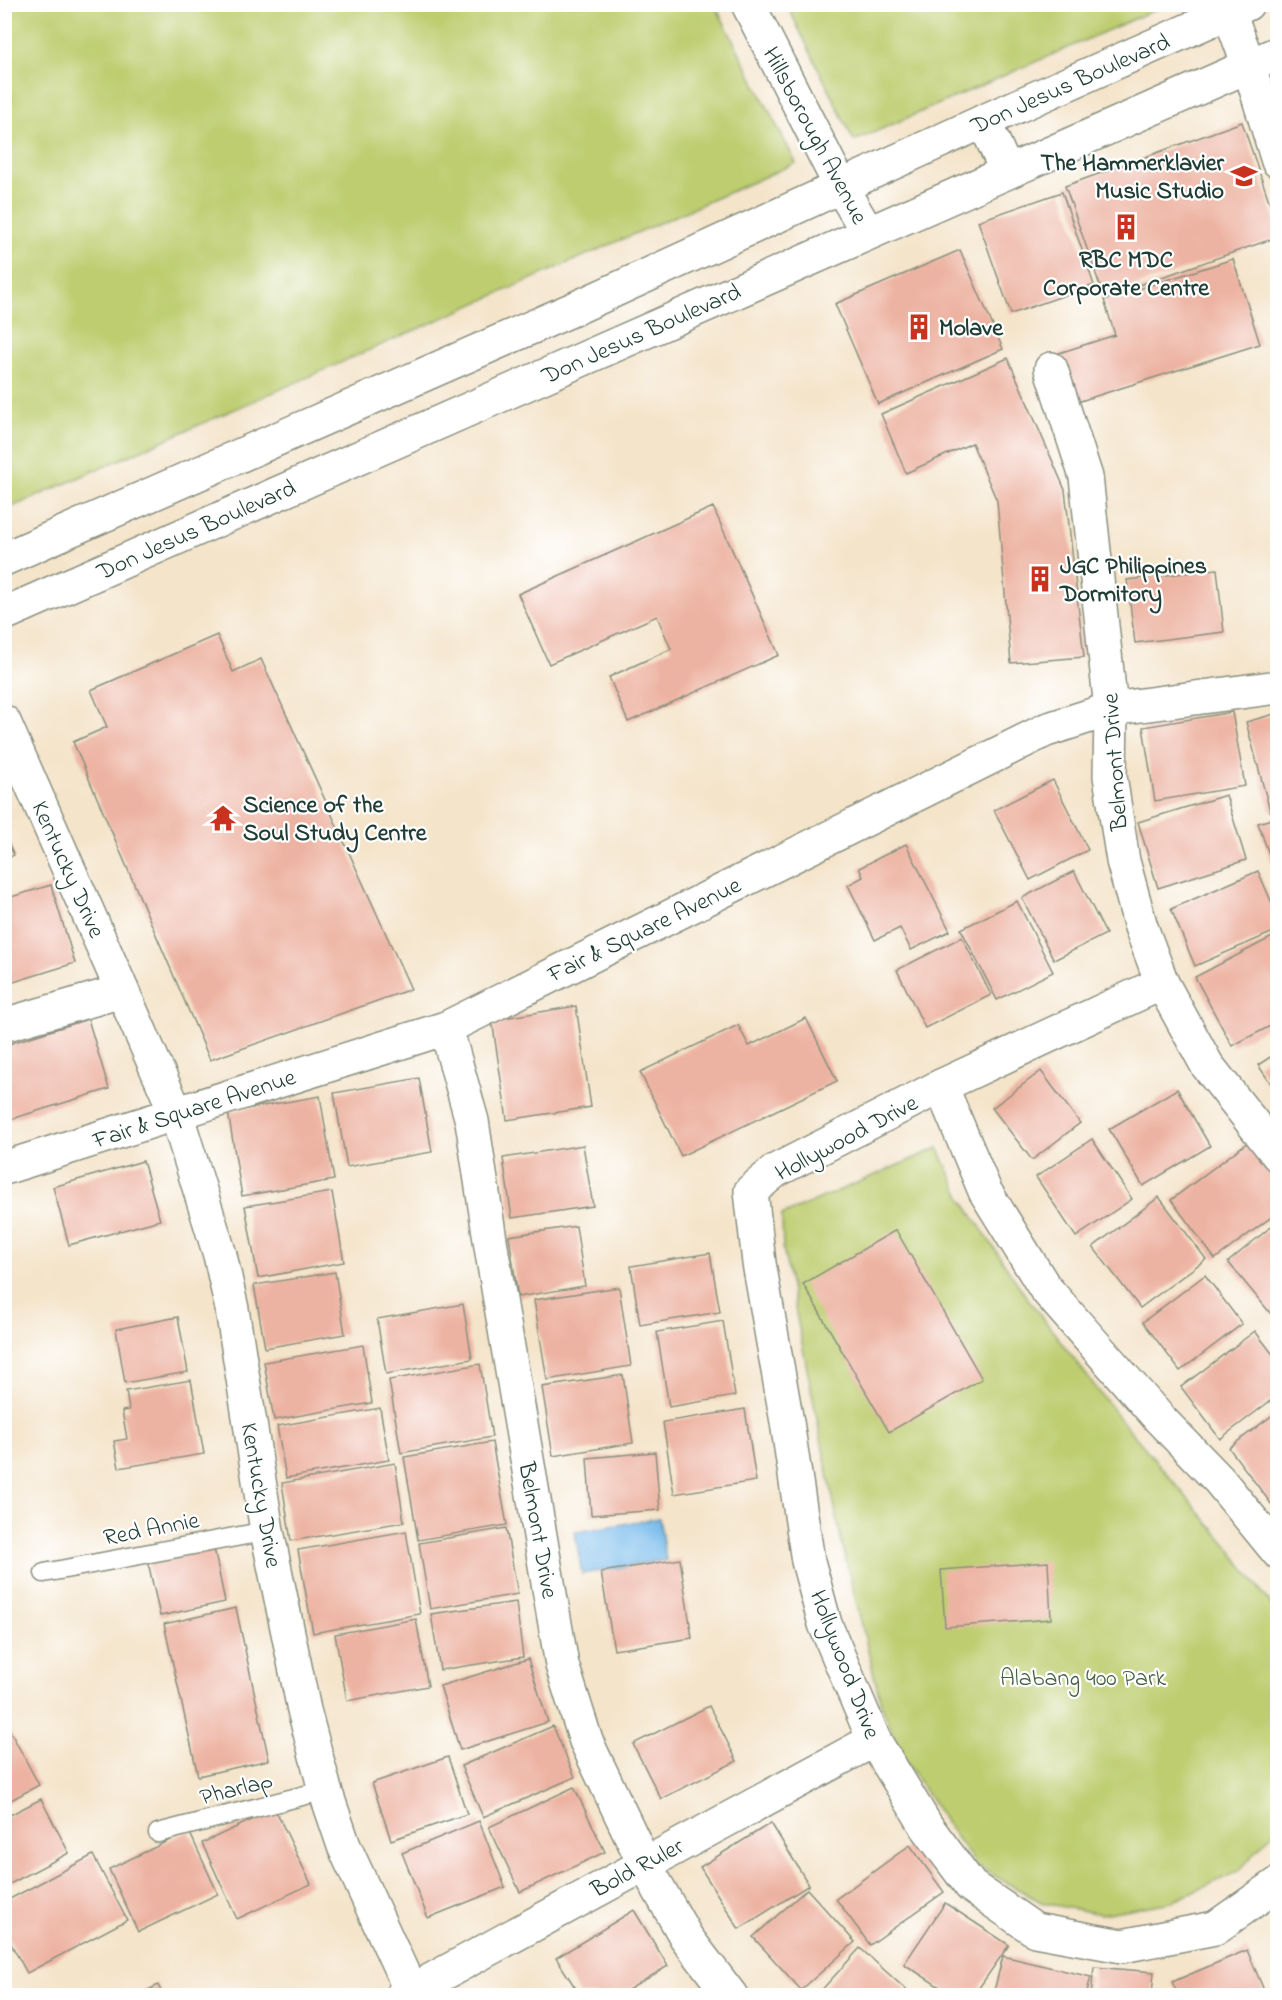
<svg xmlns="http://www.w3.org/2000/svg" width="1282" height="2000" viewBox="0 0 1282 2000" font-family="'Indie Flower',sans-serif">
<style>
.green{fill:#bdcd6f;stroke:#6e8552;stroke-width:1.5}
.water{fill:#75b9eb;stroke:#4a7b90;stroke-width:1.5}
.building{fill:#edb3a2}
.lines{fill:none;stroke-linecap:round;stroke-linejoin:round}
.service-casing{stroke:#8a907f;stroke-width:21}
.minor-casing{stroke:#8a907f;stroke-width:36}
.tertiary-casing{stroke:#8a907f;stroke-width:36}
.service{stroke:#fff;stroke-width:18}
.minor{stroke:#fff;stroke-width:33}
.tertiary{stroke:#fff;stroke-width:33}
.labels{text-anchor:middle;stroke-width:4.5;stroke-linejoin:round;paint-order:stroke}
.street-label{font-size:24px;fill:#1f3d34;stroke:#fff}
.poi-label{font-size:24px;font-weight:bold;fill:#1f3d34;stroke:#fff;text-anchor:start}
.park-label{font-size:24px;fill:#466143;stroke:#fff}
</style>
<rect width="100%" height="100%" fill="#fff"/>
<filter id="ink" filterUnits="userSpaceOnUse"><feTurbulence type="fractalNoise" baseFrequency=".0167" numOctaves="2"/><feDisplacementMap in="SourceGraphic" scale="12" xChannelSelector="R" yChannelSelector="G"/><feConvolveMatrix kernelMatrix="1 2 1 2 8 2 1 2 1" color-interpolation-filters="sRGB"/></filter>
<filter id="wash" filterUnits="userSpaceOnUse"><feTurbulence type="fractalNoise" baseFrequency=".008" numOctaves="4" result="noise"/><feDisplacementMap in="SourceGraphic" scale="24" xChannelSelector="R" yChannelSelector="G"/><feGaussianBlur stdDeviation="1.35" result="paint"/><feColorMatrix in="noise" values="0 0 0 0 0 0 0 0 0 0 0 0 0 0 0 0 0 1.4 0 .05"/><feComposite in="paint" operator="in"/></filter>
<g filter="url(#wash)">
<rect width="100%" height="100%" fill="#f4e4ca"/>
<!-- green -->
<g class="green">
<polygon points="5,4 715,5 796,163 5,510"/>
<polygon points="787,5 1166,5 854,141"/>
<polygon points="938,1148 962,1199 1025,1295 1117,1415 1228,1546 1277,1613 1277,1828 1239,1871 1172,1902 1101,1914 1043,1903 977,1866 946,1823 900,1752 881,1704 841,1539 783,1248 782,1215"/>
</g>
<!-- water -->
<polygon class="water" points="659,1518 666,1560 582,1574 575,1532"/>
<g id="blocks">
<!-- building -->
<g class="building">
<polygon points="1242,122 1278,227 1278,237 1104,297 1065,186"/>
<polygon points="1062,192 1094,285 1011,314 978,221"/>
<polygon points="960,250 1003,349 878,404 835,304"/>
<polygon points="1233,259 1260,344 1074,403 1059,353 1115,335 1104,300"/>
<polygon points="1008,358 1065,490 1084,657 1011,663 997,501 972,443 906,473 881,414"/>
<polygon points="713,507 779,655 628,722 609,677 671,649 657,616 549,664 518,594"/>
<polygon points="1217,569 1224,632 1135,643 1127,580"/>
<polygon points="217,635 233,672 261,659 411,989 210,1060 73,742 107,727 91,690"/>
<polygon points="1232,712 1245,786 1155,801 1143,727"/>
<polygon points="1278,713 1278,809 1270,811 1246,722"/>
<polygon points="1053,780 1088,850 1030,880 994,810"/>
<polygon points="1226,795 1246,860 1158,888 1138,822"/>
<polygon points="1278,817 1278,867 1274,869 1258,823"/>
<polygon points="4,834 14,855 4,860"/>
<polygon points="906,844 950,931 911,950 900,928 875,940 848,885 863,877 859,868"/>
<polygon points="1074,871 1106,934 1054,960 1022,898"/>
<polygon points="1258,871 1278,917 1278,930 1195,966 1171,909"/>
<polygon points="51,885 75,963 4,985 4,899"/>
<polygon points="1017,901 1053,972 997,1000 961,929"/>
<polygon points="1278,934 1278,1022 1232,1046 1195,977"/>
<polygon points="962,937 991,995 925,1028 897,970"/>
<polygon points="576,1006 591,1107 507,1120 492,1020"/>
<polygon points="806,1018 837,1081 681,1156 640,1072 738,1025 749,1046"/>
<polygon points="88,1019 109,1089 5,1121 5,1045"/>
<polygon points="1278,1052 1278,1094 1258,1065"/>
<polygon points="1041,1071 1080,1123 1032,1160 992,1108"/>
<polygon points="419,1078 432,1152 347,1167 334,1093"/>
<polygon points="1177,1089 1210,1146 1143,1186 1109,1129"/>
<polygon points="320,1096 334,1180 242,1196 228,1112"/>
<polygon points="1092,1139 1132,1199 1076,1237 1036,1177"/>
<polygon points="1248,1142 1278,1181 1278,1212 1215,1259 1171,1200"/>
<polygon points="583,1145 593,1206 512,1218 503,1158"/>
<polygon points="143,1161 160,1220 69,1245 53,1187"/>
<polygon points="332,1192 344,1262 258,1278 245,1206"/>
<polygon points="1159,1197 1206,1259 1140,1308 1093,1247"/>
<polygon points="1278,1221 1278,1309 1271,1314 1228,1262"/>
<polygon points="576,1226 585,1286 518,1297 509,1236"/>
<polygon points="896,1230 982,1379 889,1432 803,1284"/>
<polygon points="710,1253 720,1312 640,1325 631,1266"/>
<polygon points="335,1272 345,1334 265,1348 254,1285"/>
<polygon points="1205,1275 1242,1324 1180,1371 1143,1322"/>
<polygon points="619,1287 631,1366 547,1380 534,1300"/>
<polygon points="463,1304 472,1359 386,1374 377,1319"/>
<polygon points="178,1317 188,1372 125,1383 116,1329"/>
<polygon points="723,1321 735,1396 669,1407 657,1332"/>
<polygon points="1255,1331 1278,1361 1278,1395 1220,1439 1181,1387"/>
<polygon points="363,1345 372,1403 274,1420 264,1362"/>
<polygon points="480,1364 492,1437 401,1453 389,1380"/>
<polygon points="623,1375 633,1443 553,1456 542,1387"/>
<polygon points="191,1380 204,1454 119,1468 114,1441 127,1439 122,1411 129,1410 126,1391"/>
<polygon points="380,1408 389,1460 286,1478 277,1426"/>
<polygon points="745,1409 756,1481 674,1494 663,1422"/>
<polygon points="1278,1411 1278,1513 1229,1448"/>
<polygon points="492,1442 507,1525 418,1540 404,1457"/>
<polygon points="655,1452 660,1510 591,1515 587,1458"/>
<polygon points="395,1463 404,1522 291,1541 282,1483"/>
<polygon points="506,1528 518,1594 430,1609 419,1543"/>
<polygon points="406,1531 420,1614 313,1633 298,1550"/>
<polygon points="214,1548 225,1602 160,1616 148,1562"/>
<polygon points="680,1559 692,1638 614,1650 601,1572"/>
<polygon points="1048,1562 1051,1619 945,1627 941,1570"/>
<polygon points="516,1602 523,1657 440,1670 431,1614"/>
<polygon points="236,1608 269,1760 198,1776 164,1624"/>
<polygon points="416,1619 428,1686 347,1701 335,1634"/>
<polygon points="528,1659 548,1722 460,1750 440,1686"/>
<polygon points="709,1706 737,1761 661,1799 633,1744"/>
<polygon points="553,1726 575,1777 483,1817 461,1766"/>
<polygon points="9,1729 39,1785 4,1804 4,1731"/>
<polygon points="448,1757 467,1814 391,1840 372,1783"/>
<polygon points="574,1787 605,1852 520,1892 489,1827"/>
<polygon points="41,1799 69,1853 4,1887 4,1818"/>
<polygon points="275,1809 311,1884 237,1919 202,1843"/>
<polygon points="479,1821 505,1887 428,1918 402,1853"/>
<polygon points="771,1823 809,1885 739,1929 700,1867"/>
<polygon points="189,1831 218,1894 138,1932 109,1869"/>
<polygon points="910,1845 944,1892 870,1945 836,1899"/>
<polygon points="93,1855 127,1920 27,1973 4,1931 4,1902"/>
<polygon points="807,1889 855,1942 801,1990 753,1937"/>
<polygon points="945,1903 1009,1945 974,1995 952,1995 904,1964"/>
<polygon points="634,1910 668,1966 620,1995 580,1995 556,1958"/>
<polygon points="860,1948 912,1995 817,1995"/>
<polygon points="1247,1950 1266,1995 1178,1995 1172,1982"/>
<polygon points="1003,1956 1091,1977 1086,1995 993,1995"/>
<polygon points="1094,1967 1154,1972 1152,1995 1091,1995"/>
<polygon points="158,1985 163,1995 138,1995"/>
</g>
</g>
</g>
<g filter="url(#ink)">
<use href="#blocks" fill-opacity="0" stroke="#8a907f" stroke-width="1.5"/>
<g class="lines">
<!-- service casing -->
<g class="service-casing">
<g id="service">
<polyline points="44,1573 267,1531"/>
<polyline points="158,1833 325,1790"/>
</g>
</g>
<!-- minor casing -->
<g class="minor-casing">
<g id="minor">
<polyline points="748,4 841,187 868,233"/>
<polyline points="1229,12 1249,66 1278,161"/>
<polyline points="1051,369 1086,477 1111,709 1110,776 1123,861 1141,927 1162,983 1207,1065 1278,1155"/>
<polyline points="4,722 176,1113 220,1255 232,1309 267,1531 304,1710 325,1790 344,1846 413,1996"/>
<polyline points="1162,983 941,1086 775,1171 751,1191 759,1263 787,1422 808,1561 825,1624 874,1740 927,1827 971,1886 1035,1930 1122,1946 1215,1928 1278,1884"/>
<polyline points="4,1025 122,991"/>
<polyline points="446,1028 472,1121 492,1253 562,1665 586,1741 644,1863 686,1937 731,1996"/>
<polyline points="941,1086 985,1191 1045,1288 1160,1419 1219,1480 1278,1552"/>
<polyline points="4,1168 446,1028 1046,730 1111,709 1278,687"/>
<polyline points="402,1996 874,1740"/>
</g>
</g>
<!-- tertiary casing -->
<g class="tertiary-casing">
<g id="tertiary">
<polyline points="984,121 1007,172"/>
<polyline points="4,559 578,307 984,121 1247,4"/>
<polyline points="4,614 1278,53"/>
</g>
</g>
<!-- service -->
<use href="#service" class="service"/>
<!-- minor -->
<use href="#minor" class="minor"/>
<!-- tertiary -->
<use href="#tertiary" class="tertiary"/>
</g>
</g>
<!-- icons -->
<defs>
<g id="school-bare" transform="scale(2.07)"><path d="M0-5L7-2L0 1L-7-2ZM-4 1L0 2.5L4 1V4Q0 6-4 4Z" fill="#c8321e" stroke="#fff" stroke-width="2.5" paint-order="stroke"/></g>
<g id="building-bare" transform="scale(2.07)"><path d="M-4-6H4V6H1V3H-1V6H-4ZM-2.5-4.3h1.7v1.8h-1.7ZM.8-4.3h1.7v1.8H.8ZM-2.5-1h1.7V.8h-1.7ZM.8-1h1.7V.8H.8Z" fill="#c8321e" stroke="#fff" stroke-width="2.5" paint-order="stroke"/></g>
<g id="temple-bare" transform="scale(2.07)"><path d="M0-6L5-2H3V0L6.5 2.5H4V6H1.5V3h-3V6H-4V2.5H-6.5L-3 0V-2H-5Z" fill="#c8321e" stroke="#fff" stroke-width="2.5" paint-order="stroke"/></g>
</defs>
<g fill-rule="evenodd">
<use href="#school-bare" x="1244" y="176"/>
<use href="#building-bare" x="1126" y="227"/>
<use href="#building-bare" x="919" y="327"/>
<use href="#building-bare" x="1040" y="579"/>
<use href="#temple-bare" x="223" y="818"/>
</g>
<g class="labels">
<!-- street labels -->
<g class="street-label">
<text transform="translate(1070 83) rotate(-24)" y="8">Don Jesus Boulevard</text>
<text transform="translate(816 135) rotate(62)" y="8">Hillsborough Avenue</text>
<text transform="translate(641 333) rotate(-24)" y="8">Don Jesus Boulevard</text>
<text transform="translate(196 529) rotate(-24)" y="8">Don Jesus Boulevard</text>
<text transform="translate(1114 762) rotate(-94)" y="8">Belmont Drive</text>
<text transform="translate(69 869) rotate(66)" y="8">Kentucky Drive</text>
<text transform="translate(644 929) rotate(-26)" y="8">Fair &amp; Square Avenue</text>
<text transform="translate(194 1108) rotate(-18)" y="8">Fair &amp; Square Avenue</text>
<text transform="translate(846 1137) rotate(-28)" y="8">Hollywood Drive</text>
<text transform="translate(262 1495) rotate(80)" y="8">Kentucky Drive</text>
<text transform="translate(151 1528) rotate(-11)" y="8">Red Annie</text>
<text transform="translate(539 1530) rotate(80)" y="8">Belmont Drive</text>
<text transform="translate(846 1664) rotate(69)" y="8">Hollywood Drive</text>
<text transform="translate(236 1788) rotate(-14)" y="8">Pharlap</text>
<text transform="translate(637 1867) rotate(-28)" y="8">Bold Ruler</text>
</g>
<!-- poi labels -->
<g class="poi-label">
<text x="1224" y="170" text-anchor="end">The Hammerklavier<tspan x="1224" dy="28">Music Studio</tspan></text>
<text x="1126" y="267" text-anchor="middle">RBC MDC<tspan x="1126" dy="28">Corporate Centre</tspan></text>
<text x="939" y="335">Molave</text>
<text x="1060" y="573">JGC Philippines<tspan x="1060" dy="28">Dormitory</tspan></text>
<text x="243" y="812">Science of the<tspan x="243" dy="28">Soul Study Centre</tspan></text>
</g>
<!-- park labels -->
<g class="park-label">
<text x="1083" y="1685">Alabang 400 Park</text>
</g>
</g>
<!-- margin -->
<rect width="1282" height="2000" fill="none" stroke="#fff" stroke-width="24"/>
</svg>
